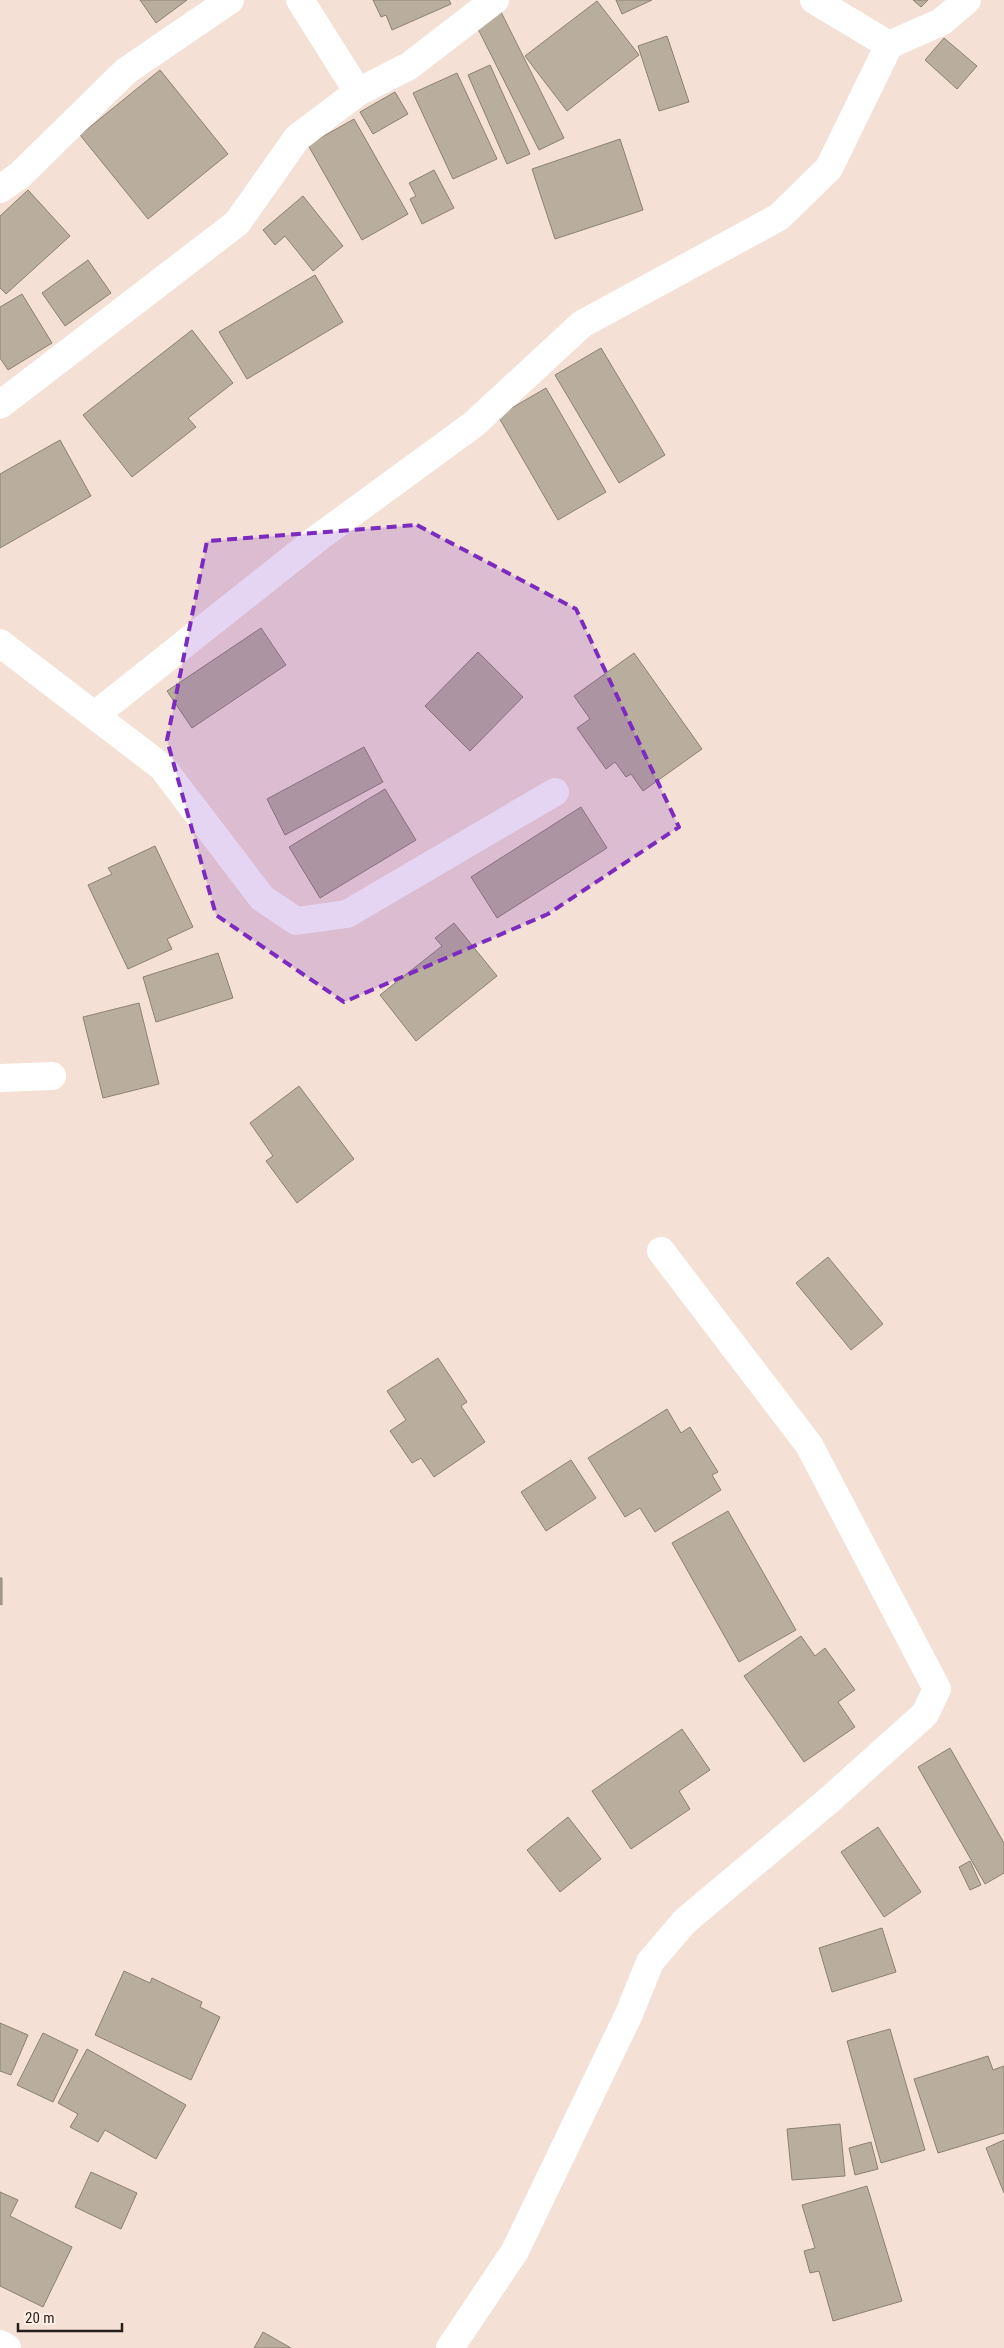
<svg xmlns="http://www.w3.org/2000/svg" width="1004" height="2348" viewBox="0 0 1004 2348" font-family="'Roboto Condensed',sans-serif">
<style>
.building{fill:#b9ae9d;stroke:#8c8171}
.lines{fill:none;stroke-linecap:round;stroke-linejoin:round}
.street{stroke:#fff;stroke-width:28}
.marked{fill:#7b2cbf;fill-opacity:0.2;stroke:#7b2cbf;stroke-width:4;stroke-dasharray:10 6;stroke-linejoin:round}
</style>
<rect width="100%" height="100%" fill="#f4e0d5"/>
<!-- building -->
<g class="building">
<polygon points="140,0 187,0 156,23"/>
<polygon points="373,0 449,0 451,4 392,30 386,15 381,17"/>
<polygon points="616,0 652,0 622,14"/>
<polygon points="913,0 928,0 921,7"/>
<polygon points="597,1 639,55 567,111 525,56"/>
<polygon points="499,8 564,138 539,150 474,21"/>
<polygon points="667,36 689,102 659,111 638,46"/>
<polygon points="944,38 977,66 957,89 925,60"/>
<polygon points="490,65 530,154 507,164 468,75"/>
<polygon points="160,70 228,154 148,219 80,135"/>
<polygon points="457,73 497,159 453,179 413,93"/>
<polygon points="395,92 408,114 373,134 360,112"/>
<polygon points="354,119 408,214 362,240 308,145"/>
<polygon points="620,139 643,210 555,239 532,169"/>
<polygon points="434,170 454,208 422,224 410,199 416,196 409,183"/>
<polygon points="28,190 70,236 6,294 0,288 0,216"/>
<polygon points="303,196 343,246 313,271 285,236 275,245 263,230"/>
<polygon points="88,260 111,293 65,326 42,293"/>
<polygon points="315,275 343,322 247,379 219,332"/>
<polygon points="22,294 52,343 8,370 0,358 0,307"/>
<polygon points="192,330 233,383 188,418 196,427 132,477 83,415"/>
<polygon points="601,348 665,455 619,483 555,375"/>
<polygon points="546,388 606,492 558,520 498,416"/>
<polygon points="60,440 91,496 0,548 0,474"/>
<polygon points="261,628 286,665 192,728 167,691"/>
<polygon points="478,652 523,697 470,751 425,706"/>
<polygon points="634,653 702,749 643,791 631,774 626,777 615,762 606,769 577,728 590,719 574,696"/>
<polygon points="364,747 383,782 285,835 267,799"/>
<polygon points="385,789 416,840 320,898 289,847"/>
<polygon points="581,807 607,848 497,918 471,877"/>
<polygon points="155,846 193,927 167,939 172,949 128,969 88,885 112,874 108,868"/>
<polygon points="454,923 497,976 416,1041 380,995 442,946 435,938"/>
<polygon points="218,953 233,998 156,1022 143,977"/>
<polygon points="139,1003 159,1084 103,1098 83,1017"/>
<polygon points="299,1086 354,1159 297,1203 266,1161 273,1156 250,1123"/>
<polygon points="828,1257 883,1324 851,1350 796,1283"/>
<polygon points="438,1358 467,1402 461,1406 485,1442 434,1477 421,1458 412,1463 390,1431 406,1420 387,1391"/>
<polygon points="667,1409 681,1433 690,1427 718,1472 712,1475 721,1490 655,1532 640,1508 625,1517 588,1458"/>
<polygon points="571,1460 596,1498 546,1531 521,1492"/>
<polygon points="728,1511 796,1630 739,1662 672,1543"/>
<polygon points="0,1578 2,1578 2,1605 0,1604"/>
<polygon points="801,1636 815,1656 825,1648 855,1690 838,1702 855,1727 804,1762 744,1676"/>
<polygon points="682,1729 710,1770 679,1791 690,1809 631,1849 592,1791"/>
<polygon points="950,1748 1004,1843 1004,1873 985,1884 918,1767"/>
<polygon points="568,1817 601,1859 560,1892 527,1850"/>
<polygon points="878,1827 921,1892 884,1917 841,1852"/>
<polygon points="970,1861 981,1885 970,1890 959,1867"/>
<polygon points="882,1928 896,1972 832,1992 819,1948"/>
<polygon points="124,1971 150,1983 152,1978 202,2002 200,2007 220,2017 191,2080 95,2035"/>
<polygon points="0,2023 28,2035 11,2075 0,2071"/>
<polygon points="890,2029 925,2150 881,2163 847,2041"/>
<polygon points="43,2033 78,2050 53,2102 17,2085"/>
<polygon points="87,2049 186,2105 156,2159 105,2130 98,2142 70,2127 78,2114 58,2103"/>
<polygon points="988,2056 993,2070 1004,2066 1004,2133 938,2153 914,2079"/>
<polygon points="840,2124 845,2176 792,2180 787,2129"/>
<polygon points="1004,2140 1004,2193 986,2148"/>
<polygon points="871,2142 878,2169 855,2175 849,2148"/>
<polygon points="91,2172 137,2193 121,2229 75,2207"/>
<polygon points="867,2186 902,2301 833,2321 819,2271 810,2273 804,2251 815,2248 802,2205"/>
<polygon points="0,2192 18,2200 10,2216 72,2247 43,2307 0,2286"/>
<polygon points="263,2332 291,2348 254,2348"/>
</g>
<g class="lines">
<!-- street -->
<g class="street">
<polyline points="300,0 358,92"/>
<polyline points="814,0 889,45 941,22 967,0"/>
<polyline points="0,189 20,175 126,71 230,0"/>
<polyline points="0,405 237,223 297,138 358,92 409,66 495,0"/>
<polyline points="0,643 162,767 262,898 296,921 347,914 555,792"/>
<polyline points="95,715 318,538 474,424 582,324 779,217 829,168 889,45"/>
<polyline points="0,1078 52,1076"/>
<polyline points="0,2344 7,2348"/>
<polyline points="450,2348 515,2251 629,2014 650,1962 685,1921 827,1802 925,1714 937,1689 809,1445 661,1251"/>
</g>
</g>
<!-- marked area -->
<path class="marked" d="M417 525 576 609 679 827 548 914 344 1002 216 915 167 740 207 541Z"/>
<!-- scale -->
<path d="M18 2323v8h104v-8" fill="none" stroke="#261f1b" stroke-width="2.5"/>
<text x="25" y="2323" font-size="15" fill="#261f1b" stroke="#feeee5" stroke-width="4" paint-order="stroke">20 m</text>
</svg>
